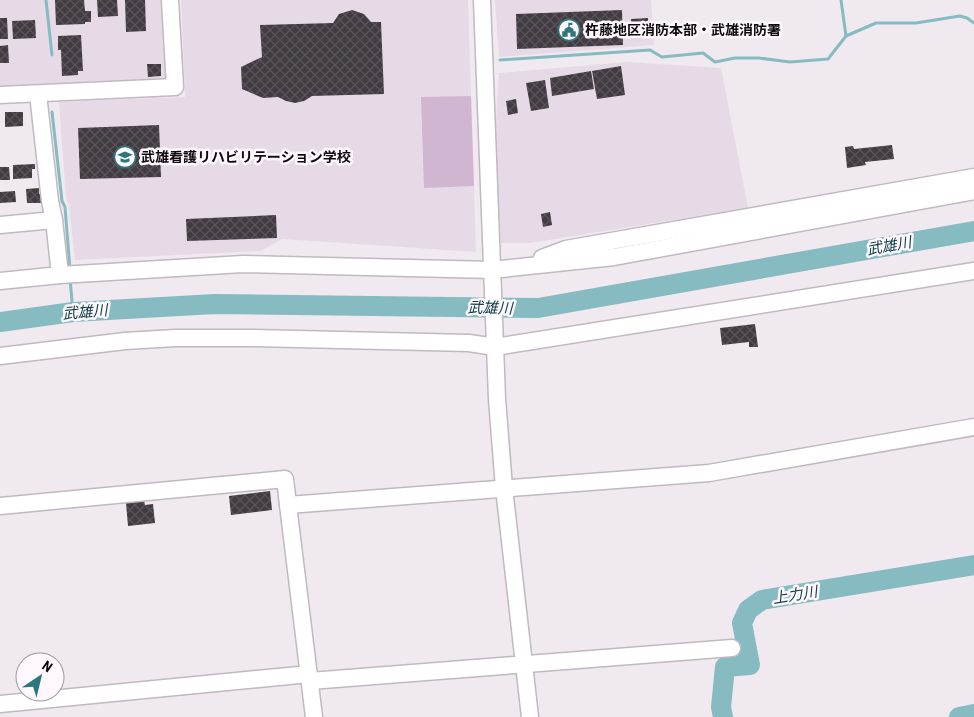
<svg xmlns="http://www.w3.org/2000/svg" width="974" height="717" viewBox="0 0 974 717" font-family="'Roboto Condensed','Noto Sans JP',sans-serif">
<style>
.built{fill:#e7dae7}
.garden{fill:#d1b6d1}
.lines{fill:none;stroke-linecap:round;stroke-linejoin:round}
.stream{stroke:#86bbc1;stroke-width:3}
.river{stroke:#86bbc1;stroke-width:20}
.building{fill:url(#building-cross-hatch)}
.minor-casing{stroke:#c0b9c0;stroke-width:19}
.minor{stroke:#fff;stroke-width:16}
.labels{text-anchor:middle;stroke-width:5;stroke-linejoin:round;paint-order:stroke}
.poi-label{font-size:14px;font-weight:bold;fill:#0e0b0e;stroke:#fef7fe;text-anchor:start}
.water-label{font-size:15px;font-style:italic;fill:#093c41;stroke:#fef7fe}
</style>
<defs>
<pattern id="building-cross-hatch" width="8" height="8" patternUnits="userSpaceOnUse" patternTransform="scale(1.25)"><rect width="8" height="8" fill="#423c42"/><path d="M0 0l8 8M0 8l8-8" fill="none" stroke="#595459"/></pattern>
</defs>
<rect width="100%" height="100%" fill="#f1e9f0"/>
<!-- built -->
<g class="built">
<polygon points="0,0 164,0 168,82 0,89"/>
<polygon points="181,0 468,0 476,252 282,239 261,251 75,260 69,205 66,198 59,102 185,97"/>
<polygon points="495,0 651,0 654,45 499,57"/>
<polygon points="626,62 721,68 748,208 530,243 501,243 495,134 499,73"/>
</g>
<!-- garden -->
<polygon class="garden" points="471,96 474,186 424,188 421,97"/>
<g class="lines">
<!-- stream -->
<g class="stream">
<polyline points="46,0 52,55"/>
<polyline points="841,0 846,36"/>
<polyline points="500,60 650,50 662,57 703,53 715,62 735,58 759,58 790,62 828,59 846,36 876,23 916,23 960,16 967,18 974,23"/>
<polyline points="52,112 62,201 65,207 70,270"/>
<polyline points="70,279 73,312"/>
<polyline points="723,655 725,667"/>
</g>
<!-- river -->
<g class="river">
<polyline points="0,322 73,312 215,304 538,308 974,231"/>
<polyline points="723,717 721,707 725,667 750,665 742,623 748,610 762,600 974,565"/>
<polyline points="959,717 974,714"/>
</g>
</g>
<!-- building -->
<g class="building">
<polygon points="55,0 84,0 85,11 91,11 91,22 85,22 85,24 56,25"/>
<polygon points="97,0 117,0 118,16 98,17"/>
<polygon points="125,0 145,0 146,31 126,32"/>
<polygon points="352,10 364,14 371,22 381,22 384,94 312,96 304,101 295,103 286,101 278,97 263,98 242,89 241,67 262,57 260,25 333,23 339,14"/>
<polygon points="622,10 623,45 517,49 516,14"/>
<polygon points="0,18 7,18 8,39 0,39"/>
<polygon points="648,18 648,25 642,25 643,31 631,31 631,19"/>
<polygon points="35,20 36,38 13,39 12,21"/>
<polygon points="81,35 83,71 78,71 78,75 62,76 61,50 58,50 58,36"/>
<polygon points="8,45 9,63 0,63 0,46"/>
<polygon points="147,64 161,64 161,76 148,77"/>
<polygon points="621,66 625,95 597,99 592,71"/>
<polygon points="591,71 594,89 552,96 550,78"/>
<polygon points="545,80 549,108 531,111 526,83"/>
<polygon points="516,99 518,113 508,115 506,101"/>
<polygon points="5,112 23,112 23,126 5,127"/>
<polygon points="159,125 161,177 80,179 78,128"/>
<polygon points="892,145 894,159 865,162 866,165 847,168 845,147 853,146 854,149"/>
<polygon points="35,164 35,169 32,169 32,178 13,179 13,165"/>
<polygon points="0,167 9,167 10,180 0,180"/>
<polygon points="39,188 39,194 42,194 42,203 27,203 26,189"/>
<polygon points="15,191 16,202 0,203 0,192"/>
<polygon points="550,212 552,225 543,227 541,214"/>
<polygon points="276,215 277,238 187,241 186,219"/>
<polygon points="755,324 758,347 749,347 749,342 722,345 720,328"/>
<polygon points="270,491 272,510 231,515 229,496"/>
<polygon points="144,501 145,505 153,504 155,523 128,526 126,503"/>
</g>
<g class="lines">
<!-- minor casing -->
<g class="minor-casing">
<g id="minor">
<polyline points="482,0 497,399 504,488 530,717"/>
<polyline points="0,95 175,87 170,0"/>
<polyline points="54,220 60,275"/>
<polyline points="0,225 54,220 50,201 38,94"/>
<polyline points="542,258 566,249 974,177"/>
<polyline points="0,281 60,275 243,264 492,270 614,257 974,191"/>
<polyline points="0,356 125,341 175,338 254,338 469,343 495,347 974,271"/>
<polyline points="288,505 314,717"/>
<polyline points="0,506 285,479 288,505 709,473 974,427"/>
<polyline points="310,681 732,648"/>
<polyline points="0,704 309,674"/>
</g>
</g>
<!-- minor -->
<use href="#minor" class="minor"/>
</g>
<!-- icons -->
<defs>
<g id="civic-ring" transform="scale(1.125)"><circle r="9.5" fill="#fef7fe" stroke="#2e767e" stroke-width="1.5"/><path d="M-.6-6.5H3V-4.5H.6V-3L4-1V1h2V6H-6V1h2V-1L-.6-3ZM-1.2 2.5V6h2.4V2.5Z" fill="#2e767e"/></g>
<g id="university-ring" transform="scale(1.125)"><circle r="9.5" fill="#fef7fe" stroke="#2e767e" stroke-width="1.5"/><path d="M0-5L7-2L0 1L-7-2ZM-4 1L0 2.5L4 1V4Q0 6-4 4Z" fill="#2e767e"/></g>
</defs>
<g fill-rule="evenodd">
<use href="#civic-ring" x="569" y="30"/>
<use href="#university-ring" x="125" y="157"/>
</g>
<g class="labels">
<!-- poi labels -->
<g class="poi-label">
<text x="585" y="35">杵藤地区消防本部・武雄消防署</text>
<text x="141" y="162">武雄看護リハビリテーション学校</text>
</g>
<!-- water labels -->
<g class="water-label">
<text transform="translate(889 246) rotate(-10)" y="5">武雄川</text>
<text transform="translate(490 308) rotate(1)" y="5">武雄川</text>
<text transform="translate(85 312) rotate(-5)" y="5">武雄川</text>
<text transform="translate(795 595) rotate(-9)" y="5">上力川</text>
</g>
</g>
<!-- north arrow -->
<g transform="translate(40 677) rotate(35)"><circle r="24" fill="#fef7fe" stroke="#9e999e"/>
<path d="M0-4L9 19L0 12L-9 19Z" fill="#2e767e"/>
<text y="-8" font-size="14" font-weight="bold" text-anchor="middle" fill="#0e0b0e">N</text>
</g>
</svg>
